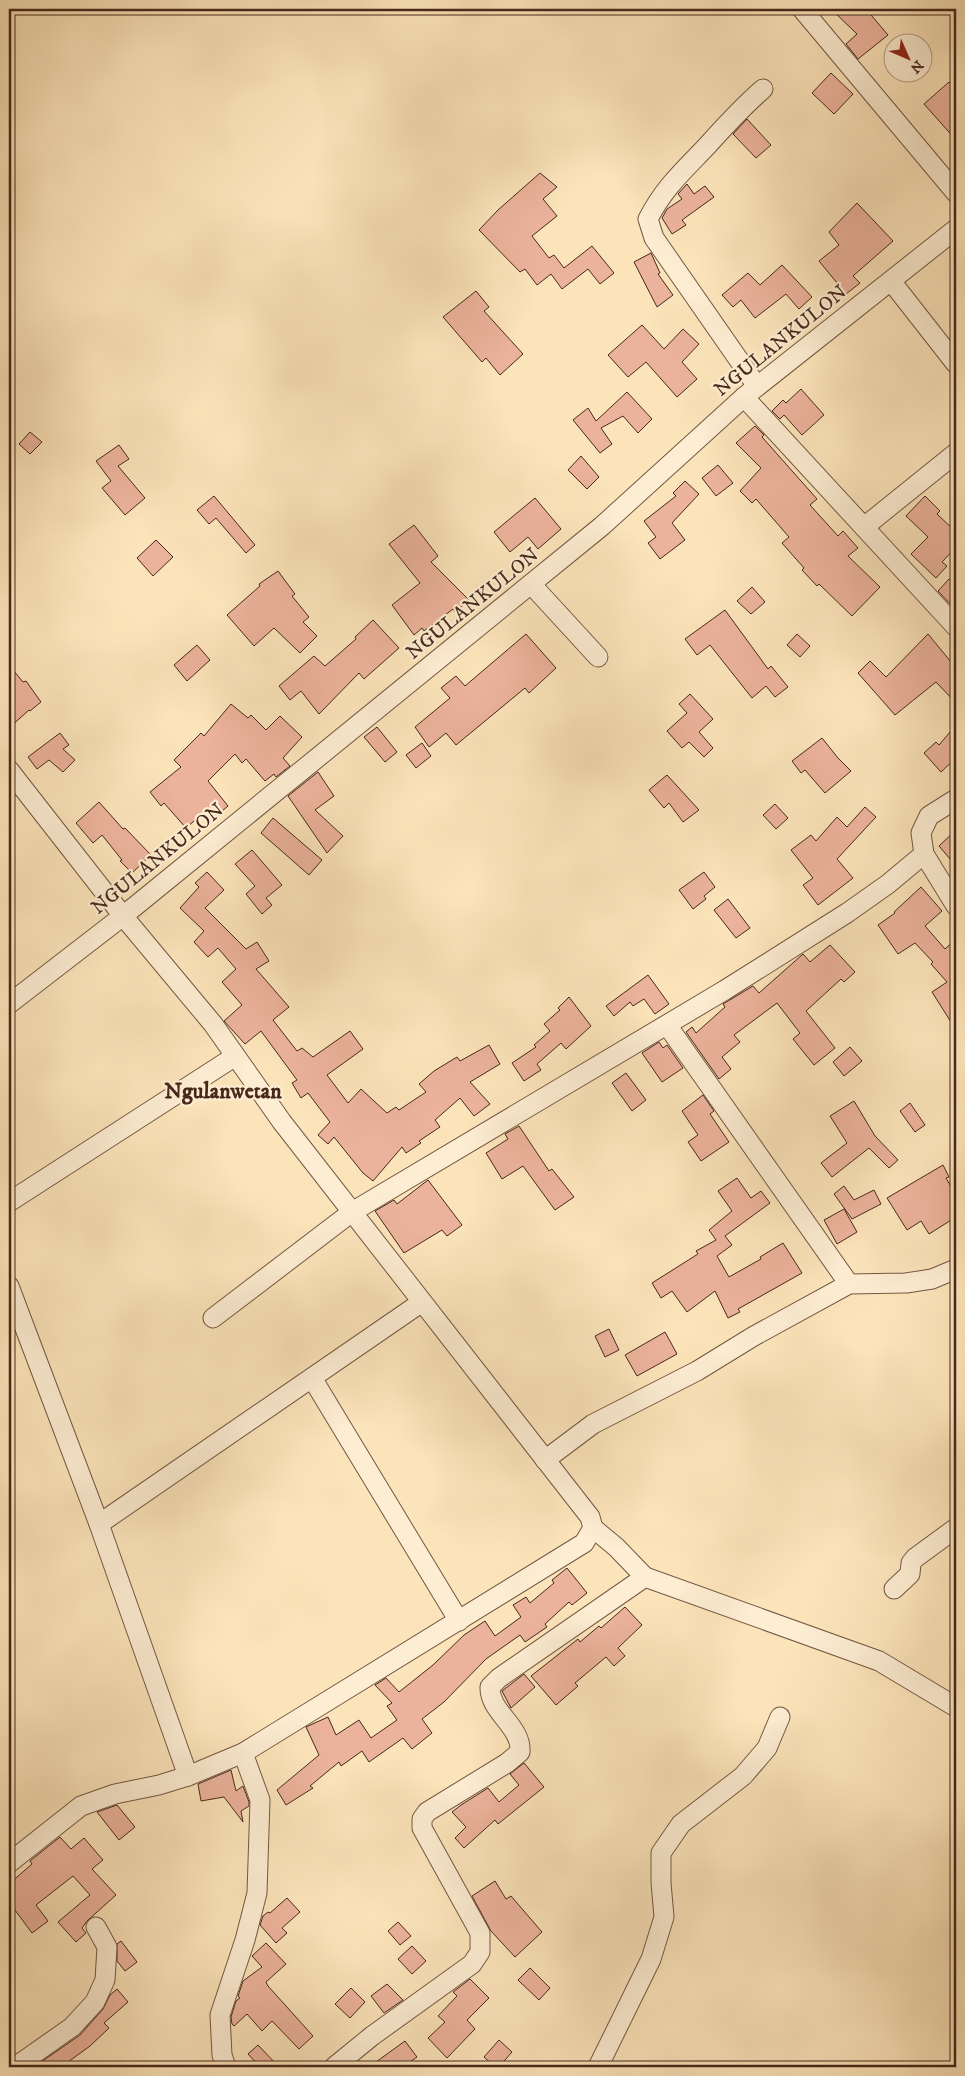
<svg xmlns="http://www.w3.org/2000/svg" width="965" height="2076" viewBox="0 0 965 2076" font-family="'IM FELL DW Pica',serif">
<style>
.building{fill:#ecb39c;stroke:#47281b}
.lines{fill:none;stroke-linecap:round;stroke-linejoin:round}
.minor-casing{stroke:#745743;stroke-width:21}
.minor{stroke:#fdedd2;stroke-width:19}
.labels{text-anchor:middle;stroke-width:4.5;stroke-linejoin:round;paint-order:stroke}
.street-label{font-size:20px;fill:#47281b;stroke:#fdedd2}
.quarter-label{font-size:22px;font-weight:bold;fill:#47281b;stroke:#fdedd2}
</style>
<rect width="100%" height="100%" fill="#fce4ba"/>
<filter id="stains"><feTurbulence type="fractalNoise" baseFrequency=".004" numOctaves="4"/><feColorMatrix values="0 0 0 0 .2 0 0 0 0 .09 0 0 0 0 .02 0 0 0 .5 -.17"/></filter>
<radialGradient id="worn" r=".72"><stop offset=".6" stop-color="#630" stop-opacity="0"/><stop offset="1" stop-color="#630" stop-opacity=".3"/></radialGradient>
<!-- building -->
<g class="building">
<polygon points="831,9 866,9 888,35 858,59 846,44 857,34"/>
<polygon points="831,73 853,94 834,114 812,93"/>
<polygon points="949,82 956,90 956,140 924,104"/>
<polygon points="747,119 771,145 756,158 733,134"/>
<polygon points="540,173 557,187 543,199 557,216 532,236 549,258 554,255 564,268 592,246 614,273 600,284 588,269 562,289 551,274 537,285 525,269 520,272 479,230 498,210"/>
<polygon points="687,184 694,194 705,186 714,197 682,220 686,225 672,234 662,218 667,209 682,199 678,194"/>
<polygon points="857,203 893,241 853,276 860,283 846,294 819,261 839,245 829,232"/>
<polygon points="651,253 660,273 658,274 673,295 657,307 634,262"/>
<polygon points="782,265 812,297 799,309 786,294 755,318 741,300 733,307 722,295 748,273 760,285"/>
<polygon points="476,291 489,307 484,311 523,354 500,375 486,358 482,362 443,317"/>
<polygon points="642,325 664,349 683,329 699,344 682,362 697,379 677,397 646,362 628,377 608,355"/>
<polygon points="801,389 824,415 802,435 784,415 780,419 772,411 783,400 786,403"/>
<polygon points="627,392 652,419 638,433 623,416 601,428 612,444 600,453 573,420 588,408 596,421"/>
<polygon points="755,426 764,435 762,437 817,499 810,505 838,536 843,531 858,548 848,556 880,587 852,616 819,584 817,586 802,570 804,568 782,543 789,537 756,499 752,503 740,491 761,468 736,443"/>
<polygon points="30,432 42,442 30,454 19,444"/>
<polygon points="119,445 129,459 118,466 145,498 125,515 102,488 111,481 96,461"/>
<polygon points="581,456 599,477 587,489 568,470"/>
<polygon points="718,465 733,483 716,496 702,478"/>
<polygon points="685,481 699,494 672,523 685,540 660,559 648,543 656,537 644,521 676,496 673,493"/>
<polygon points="214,496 255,545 246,553 216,518 209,524 197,510"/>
<polygon points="925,496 940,511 937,514 956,532 956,547 942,562 947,566 936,578 911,554 928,537 906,516"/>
<polygon points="535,498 561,529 538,549 528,537 510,552 494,532"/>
<polygon points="414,525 438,556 431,562 469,600 455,612 453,609 424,631 422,628 414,635 392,605 420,583 389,544"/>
<polygon points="156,540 173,557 153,576 137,558"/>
<polygon points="278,571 295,594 292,596 309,617 303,622 317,636 300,653 274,628 254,646 227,615 260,586 259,584"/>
<polygon points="949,579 956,585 956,610 938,591"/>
<polygon points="752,587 765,602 751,614 737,601"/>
<polygon points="725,610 768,669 771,666 788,687 775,697 766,686 752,698 710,645 697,655 685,639"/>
<polygon points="373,620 399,648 364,679 359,673 319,714 301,691 290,700 279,686 314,656 325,666 356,639 355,637"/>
<polygon points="526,634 556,668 529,693 525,688 456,745 446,733 429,747 415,727 450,698 441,688 456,676 465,686"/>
<polygon points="797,634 810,646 800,657 787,645"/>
<polygon points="928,634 956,668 956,703 936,682 895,715 858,673 870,661 886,677"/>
<polygon points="197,645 210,660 187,681 174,665"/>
<polygon points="9,665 23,682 26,681 41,702 30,711 29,710 9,728"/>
<polygon points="690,694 713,719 699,732 713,748 704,757 689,742 682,748 667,731 687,713 679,704"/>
<polygon points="231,704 248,718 251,715 266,730 280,716 302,737 283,758 290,766 276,777 274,774 265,781 246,759 242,763 235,754 208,781 228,806 215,817 209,808 186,828 164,803 161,806 150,792 181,767 174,760 201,733 204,736"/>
<polygon points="956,725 956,758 941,772 924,753 936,742 939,745"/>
<polygon points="377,727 397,752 385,762 364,737"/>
<polygon points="60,733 69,745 63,749 75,760 63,772 49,760 37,769 28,757"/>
<polygon points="822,738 838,758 851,771 825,793 805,770 801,773 792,761"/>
<polygon points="422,743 431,756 416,768 406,755"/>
<polygon points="318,772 334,796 315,810 343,836 327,853 288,796"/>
<polygon points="667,775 699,810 683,822 669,803 664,808 649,790"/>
<polygon points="99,802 123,829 125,828 151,855 132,873 120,861 122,860 102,835 93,843 76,823"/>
<polygon points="775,804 788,818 776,829 763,815"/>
<polygon points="865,807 876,817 837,859 853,878 818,905 803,885 813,878 791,850 811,835 816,841 837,817 847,827"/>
<polygon points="273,818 322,860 309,875 261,833"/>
<polygon points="956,830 956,866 939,846"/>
<polygon points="252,850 282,885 266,898 272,905 262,914 246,894 255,886 235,864"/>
<polygon points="207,872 224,890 205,908 246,949 257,942 269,961 256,969 289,1007 273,1020 297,1051 302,1048 313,1057 350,1031 363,1049 327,1075 348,1103 361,1089 387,1113 396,1107 399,1110 426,1092 419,1084 434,1071 457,1057 460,1061 489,1045 500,1064 470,1082 490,1104 474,1116 460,1098 435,1120 440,1127 419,1141 421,1143 406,1153 402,1147 373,1181 363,1173 334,1137 328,1144 318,1135 330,1122 308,1093 301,1098 292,1083 297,1080 261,1031 245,1044 224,1021 242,1005 222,982 236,969 218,948 208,957 194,942 204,931 180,908 199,887 195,883"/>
<polygon points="704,872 715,887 704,896 706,899 693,909 679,890"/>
<polygon points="921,887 942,911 925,926 945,949 956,939 956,1030 932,992 947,982 931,964 933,962 915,943 898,954 878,925 895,913 894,912"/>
<polygon points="728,899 750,928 736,938 714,910"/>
<polygon points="830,945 855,972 844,982 841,979 806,1011 835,1048 814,1065 793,1039 800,1033 777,1003 734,1035 740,1042 722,1057 731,1069 719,1079 686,1032 692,1027 696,1033 725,1007 723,1004 753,986 759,993 803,954 810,962"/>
<polygon points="648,975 669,1004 655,1014 644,999 633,1006 630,1002 614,1016 606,1006"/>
<polygon points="569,997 591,1026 566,1049 561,1043 537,1064 541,1070 524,1081 512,1063 536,1047 534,1045 550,1031 544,1024 560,1010 558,1008"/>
<polygon points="659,1042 663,1048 667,1045 683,1068 662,1082 642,1053"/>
<polygon points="850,1047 862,1061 844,1076 833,1062"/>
<polygon points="626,1073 646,1100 632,1111 612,1083"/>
<polygon points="703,1095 714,1111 710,1114 729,1142 701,1161 688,1142 698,1135 682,1111"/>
<polygon points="854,1101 875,1136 898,1160 889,1168 869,1148 832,1177 821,1163 847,1143 830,1116"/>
<polygon points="910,1103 925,1125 915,1132 900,1111"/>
<polygon points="519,1126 549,1171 552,1169 574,1197 555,1210 523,1166 502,1179 486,1153 508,1139 505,1134"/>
<polygon points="943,1165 949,1177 946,1178 956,1195 956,1217 929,1234 921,1221 907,1230 887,1198"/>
<polygon points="737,1178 751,1198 761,1191 770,1203 725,1236 732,1245 717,1256 729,1277 761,1259 760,1257 783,1243 802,1273 738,1309 740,1312 728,1318 715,1291 687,1312 672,1291 661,1298 652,1283 698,1254 696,1251 716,1240 709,1230 732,1211 718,1191"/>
<polygon points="428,1180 462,1225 447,1236 442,1230 404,1253 375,1211 394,1200 397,1204"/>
<polygon points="844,1186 854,1200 874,1190 881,1204 852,1219 834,1194"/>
<polygon points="844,1209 857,1232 837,1244 824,1220"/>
<polygon points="609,1329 619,1350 605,1357 595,1336"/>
<polygon points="665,1332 677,1354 637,1376 625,1355"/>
<polygon points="567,1568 587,1593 572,1605 569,1602 545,1624 547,1627 525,1642 520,1635 486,1659 444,1702 422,1719 432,1733 412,1749 403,1738 369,1762 362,1751 341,1766 339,1762 310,1786 313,1788 286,1805 277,1790 319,1755 306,1727 328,1717 336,1735 359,1720 371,1738 397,1720 387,1706 392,1703 375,1685 386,1678 399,1692 433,1665 464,1635 485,1621 495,1636 521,1617 513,1605 526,1597 530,1603 554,1583 552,1580"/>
<polygon points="625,1607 642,1625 618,1648 625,1656 614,1666 606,1657 575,1683 578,1686 556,1705 531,1676 578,1639 580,1642 599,1626 601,1628"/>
<polygon points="524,1674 535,1687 511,1708 502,1691"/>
<polygon points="524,1763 544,1787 498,1824 495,1820 464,1848 455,1838 466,1827 452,1812 461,1805 488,1788 499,1802 519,1785 510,1774"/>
<polygon points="231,1770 236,1791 243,1786 249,1802 249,1806 241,1811 243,1822 224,1797 201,1801 198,1784"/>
<polygon points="117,1805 135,1827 119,1840 97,1812"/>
<polygon points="60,1837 71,1849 84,1838 103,1860 92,1869 116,1895 87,1921 82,1928 86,1933 76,1942 58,1922 90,1895 73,1876 36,1905 48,1921 32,1933 9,1902 9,1884 32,1864 30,1861"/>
<polygon points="495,1881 506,1899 511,1896 542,1932 515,1957 491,1931 472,1896"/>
<polygon points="287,1898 300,1912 282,1928 287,1933 276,1943 260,1925 263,1916 268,1912 270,1913"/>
<polygon points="398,1922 411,1936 400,1945 388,1931"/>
<polygon points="121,1941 137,1962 125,1971 117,1961 117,1944"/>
<polygon points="266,1943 286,1964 266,1982 268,1986 313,2036 299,2049 272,2021 262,2031 247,2014 234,2026 232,2024 231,2017 236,2001 240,1998 238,1996 243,1981 262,1967 252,1956"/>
<polygon points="412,1946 426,1961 412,1974 398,1959"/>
<polygon points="530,1968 550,1988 539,2000 518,1980"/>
<polygon points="470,1979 489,1998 467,2020 475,2029 447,2058 428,2038 445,2022 438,2016 457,1996 453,1992"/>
<polygon points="387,1984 403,2000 384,2013 371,1996"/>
<polygon points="351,1988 365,2002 350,2018 335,2004"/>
<polygon points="117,1989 128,2002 104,2023 109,2028 90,2046 61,2067 34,2067 80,2035 103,2009 110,1995"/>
<polygon points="499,2040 512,2052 499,2067 495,2067 484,2057"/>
<polygon points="405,2041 417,2057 403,2067 369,2067"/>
<polygon points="258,2045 279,2067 260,2067 248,2054"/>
</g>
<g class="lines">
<!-- minor casing -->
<g class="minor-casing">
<g id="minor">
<polyline points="802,9 956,193"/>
<polyline points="891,281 956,364"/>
<path d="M757 386 654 238 648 219C664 188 682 172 706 147 724 127 742 107 763 89"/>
<polyline points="744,397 956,627"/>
<polyline points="864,527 956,453"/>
<polyline points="531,584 598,657"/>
<polyline points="9,770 123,916 213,1024 282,1122 590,1517 593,1528 584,1543 243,1753 188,1776 159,1785 115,1794 81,1806 9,1863"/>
<polyline points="924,854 956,906"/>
<polyline points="9,1004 123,916 602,526 744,397 956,229"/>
<polyline points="667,1025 849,1284"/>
<polyline points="9,1202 234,1057"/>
<polyline points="9,1286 99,1524"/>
<polyline points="213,1318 352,1212 725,990 847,913 888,884 924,854 921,833 929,816 956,799"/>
<polyline points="312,1378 459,1621"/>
<polyline points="545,1460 593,1424 697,1371 754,1336 849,1284 906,1283 932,1279 956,1269"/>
<polyline points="645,1577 879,1661 956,1707"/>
<polyline points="894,1589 910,1574 911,1563 915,1558 956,1528"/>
<polyline points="188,1776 99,1524 422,1302"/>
<polyline points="15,2067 72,2027 95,2002 105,1980 107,1947 96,1927"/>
<polyline points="226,2067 222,2055 220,2015 245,1940 257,1893 260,1800 243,1753"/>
<path d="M334 2067 372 2036 472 1964 480 1952V1933L422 1828V1819L427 1812 507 1763 520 1752C522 1726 489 1712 490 1687L499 1678 645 1577 616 1547 593 1528"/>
<polyline points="598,2067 651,1959 664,1917 661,1883 661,1853 681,1824 743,1776 767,1748 780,1717"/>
</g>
</g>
<!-- minor -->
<use href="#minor" class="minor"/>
</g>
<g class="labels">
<!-- street labels -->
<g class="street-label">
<text transform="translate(780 340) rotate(-39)" y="7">NGULANKULON</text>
<text transform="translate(472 603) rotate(-39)" y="7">NGULANKULON</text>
<text transform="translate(157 858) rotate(-39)" y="7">NGULANKULON</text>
</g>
<!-- quarter labels -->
<g class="quarter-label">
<text x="223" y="1098">Ngulanwetan</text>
</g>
</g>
<!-- margin -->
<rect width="965" height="2076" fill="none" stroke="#fce4ba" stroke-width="30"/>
<rect x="10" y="10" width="945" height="2056" fill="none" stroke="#47281b" stroke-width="2.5"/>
<rect x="15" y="15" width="935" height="2046" fill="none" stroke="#47281b"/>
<!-- north arrow -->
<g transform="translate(908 58) rotate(135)"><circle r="24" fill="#fdedd2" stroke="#b49e89"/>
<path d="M0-4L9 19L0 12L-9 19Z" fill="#8f2418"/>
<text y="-8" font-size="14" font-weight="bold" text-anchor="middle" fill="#47281b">N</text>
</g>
<rect width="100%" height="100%" filter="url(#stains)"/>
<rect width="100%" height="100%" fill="url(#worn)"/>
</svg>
